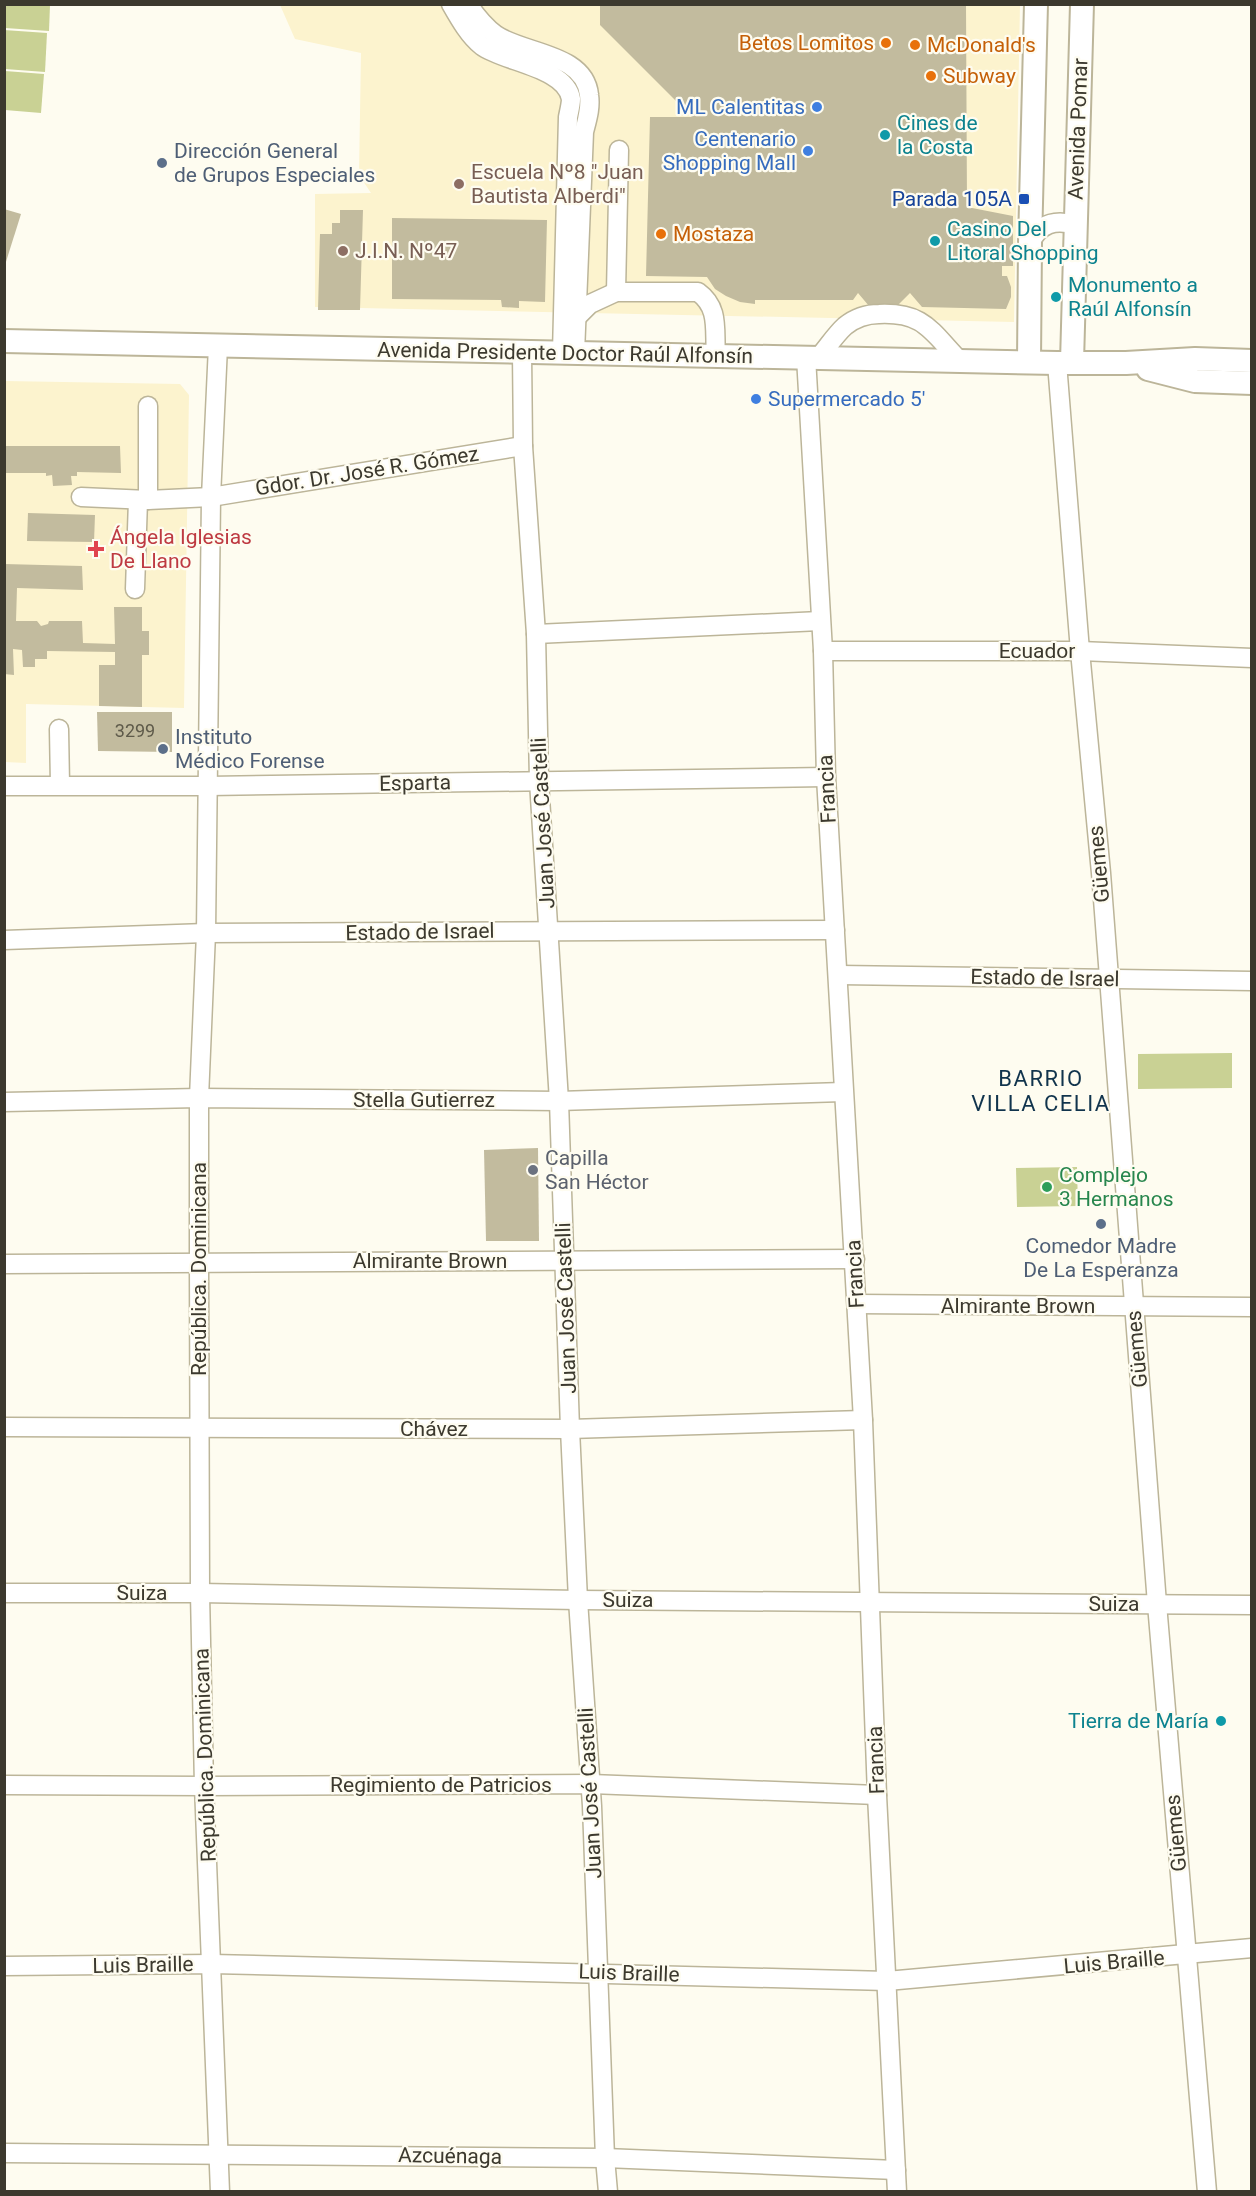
<svg xmlns="http://www.w3.org/2000/svg" width="1256" height="2196" viewBox="0 0 1256 2196" font-family="Roboto,sans-serif">
<style>
.built{fill:#fcf3ce}
.green{fill:#c9d194}
.building{fill:#c2bb9e}
.lines{fill:none;stroke-linecap:round;stroke-linejoin:round}
.minor-casing{stroke:#bcb599;stroke-width:21}
.major-casing{stroke:#bcb599;stroke-width:26}
.minor{stroke:#fff;stroke-width:18}
.major{stroke:#fff;stroke-width:22}
.food-dot{fill:#e8710a;stroke:#fefcf0;stroke-width:2}
.shop-dot{fill:#3f7fe0;stroke:#fefcf0;stroke-width:2}
.culture-dot{fill:#0f9aa8;stroke:#fefcf0;stroke-width:2}
.service-dot{fill:#5c6f8a;stroke:#fefcf0;stroke-width:2}
.education-dot{fill:#8d6e63;stroke:#fefcf0;stroke-width:2}
.transit-dot{fill:#1a4fb4;stroke:#fefcf0;stroke-width:2}
.health-dot{fill:#e0444e;stroke:#fefcf0;stroke-width:2}
.worship-dot{fill:#6b7280;stroke:#fefcf0;stroke-width:2}
.leisure-dot{fill:#2e9e5b;stroke:#fefcf0;stroke-width:2}
.labels{text-anchor:middle;stroke-width:4.5;stroke-linejoin:round;paint-order:stroke}
.number-label{font-size:18px;fill:#5e5a4a}
.food-label{font-size:21px;fill:#c56008;stroke:#fefcf0;text-anchor:start}
.shop-label{font-size:21px;fill:#366cbe;stroke:#fefcf0;text-anchor:end}
.culture-label{font-size:21px;fill:#0d838f;stroke:#fefcf0;text-anchor:start}
.street-label{font-size:21px;fill:#3c392e;stroke:#fefcf0}
.service-label{font-size:21px;fill:#4e5e75;stroke:#fefcf0;text-anchor:start}
.education-label{font-size:21px;fill:#785e54;stroke:#fefcf0;text-anchor:start}
.transit-label{font-size:21px;fill:#164399;stroke:#fefcf0;text-anchor:end}
.health-label{font-size:21px;fill:#be3a42;stroke:#fefcf0;text-anchor:start}
.worship-label{font-size:21px;fill:#5b616d;stroke:#fefcf0;text-anchor:start}
.leisure-label{font-size:21px;fill:#27864d;stroke:#fefcf0;text-anchor:start}
.neighbourhood-label{font-size:22px;letter-spacing:1.5px;fill:#11344d;stroke:#fefcf0}
</style>
<rect width="100%" height="100%" fill="#fefcf0"/>
<!-- built -->
<g class="built">
<polygon points="280,5 1020,5 1014,322 315,307 315,194 371,193 359,175 361,53 295,39"/>
<polygon points="5,381 180,384 189,395 184,708 26,704 26,763 5,762"/>
</g>
<!-- green -->
<g class="green">
<polygon points="4,5 50,5 49,31 5,28"/>
<polygon points="4,30 47,33 45,72 5,69"/>
<polygon points="5,71 44,74 41,113 5,110"/>
<polygon points="1232,1053 1232,1088 1138,1089 1138,1054"/>
<polygon points="1077,1167 1078,1206 1017,1207 1016,1168"/>
</g>
<!-- building -->
<g class="building">
<polygon points="600,4 966,4 967,207 1013,216 1013,266 1002,266 1002,276 1007,276 1011,287 1011,297 1006,309 922,307 910,293 897,306 869,306 858,293 853,300 755,300 755,304 740,302 726,296 715,289 707,277 646,276 650,117 692,117 600,25"/>
<polygon points="4,209 21,214 5,265 4,265"/>
<polygon points="340,210 363,210 360,310 318,310 320,234 332,234 332,223 340,223"/>
<polygon points="392,218 547,220 545,302 519,301 519,308 502,307 501,300 392,299"/>
<polygon points="5,446 120,446 121,473 77,472 77,476 71,476 72,485 53,486 52,475 46,476 46,473 5,473"/>
<polygon points="28,513 95,515 94,542 27,541"/>
<polygon points="4,564 82,566 83,590 17,588 16,621 37,621 41,626 48,624 49,621 82,621 83,643 115,644 114,607 142,607 142,631 149,631 149,655 142,655 142,707 99,706 99,665 115,665 115,652 47,651 47,659 35,659 35,667 23,667 22,650 13,649 14,675 4,674"/>
<polygon points="97,712 172,712 172,752 98,751"/>
<polygon points="538,1148 539,1241 486,1241 484,1150"/>
</g>
<g class="lines">
<!-- minor casing -->
<g class="minor-casing">
<g id="minor">
<path d="M451 4C459 18 469 36 482 46 503 62 566 67 571 99 571 104 569 112 568 117L562 353"/>
<path d="M468 4C476 16 485 27 496 35 524 54 585 53 589 95 591 108 587 120 584 132L575 353"/>
<path d="M1030 243C1040 223 1055 219 1076 225"/>
<polyline points="616,292 619,150"/>
<path d="M578 316 590 304 616 292H698C720 308 714 330 716 355"/>
<polyline points="218,346 211,497 206,933 199,1098 199,1262 200,1593 204,1786 220,2192"/>
<polyline points="522,353 523,446 536,634 539,781 559,1101 570,1429 578,1600 592,1806 605,2158 608,2192"/>
<polyline points="806,357 823,651 826,777 863,1420 877,1795 897,2192"/>
<path d="M818 358C827 348 835 335 845 326 855 318 866 314 879 314 924 312 931 331 959 360"/>
<polyline points="1057,363 1080,651 1101,873 1157,1604 1207,2192"/>
<polyline points="148,406 148,500"/>
<polyline points="81,497 148,500 211,497 523,446"/>
<polyline points="135,589 138,500"/>
<polyline points="536,634 820,621"/>
<polyline points="823,651 1080,651 1252,658"/>
<polyline points="59,729 60,785"/>
<polyline points="4,786 208,786 826,777"/>
<polyline points="4,940 206,933 835,930"/>
<polyline points="839,975 1252,981"/>
<polyline points="4,1102 199,1098 559,1101 843,1092"/>
<polyline points="4,1264 855,1259"/>
<polyline points="857,1304 1252,1307"/>
<polyline points="4,1427 570,1429 863,1420"/>
<polyline points="4,1593 200,1593 578,1600 1252,1605"/>
<polyline points="4,1785 204,1786 591,1784 877,1795"/>
<polyline points="4,1966 212,1964 887,1981 1252,1948"/>
<polyline points="4,2153 605,2158 896,2170"/>
</g>
</g>
<!-- major casing -->
<g class="major-casing">
<g id="major">
<polyline points="4,341 1057,363 1126,363 1195,359 1252,361"/>
<polyline points="1029,362 1030,243 1036,4"/>
<polyline points="1072,362 1082,4"/>
<polyline points="1148,369 1195,381 1252,383"/>
</g>
</g>
<!-- minor -->
<use href="#minor" class="minor"/>
<!-- major -->
<use href="#major" class="major"/>
</g>
<!-- markers -->
<g class="food-dot">
<circle cx="886" cy="43" r="6"/>
<circle cx="915" cy="45" r="6"/>
<circle cx="931" cy="76" r="6"/>
<circle cx="661" cy="234" r="6"/>
</g>
<g class="shop-dot">
<circle cx="817" cy="107" r="6"/>
<circle cx="808" cy="151" r="6"/>
<circle cx="756" cy="399" r="6"/>
</g>
<g class="culture-dot">
<circle cx="885" cy="135" r="6"/>
<circle cx="935" cy="241" r="6"/>
<circle cx="1056" cy="297" r="6"/>
<circle cx="1221" cy="1721" r="6"/>
</g>
<g class="service-dot">
<circle cx="162" cy="163" r="6"/>
<circle cx="163" cy="749" r="6"/>
<circle cx="1101" cy="1224" r="6"/>
</g>
<g class="education-dot">
<circle cx="459" cy="184" r="6"/>
<circle cx="343" cy="251" r="6"/>
</g>
<rect class="transit-dot" x="1018" y="193" width="12" height="12" rx="3"/>
<path class="health-dot" d="M93 540h6v6h6v6h-6v6h-6v-6h-6v-6h6z"/>
<circle class="worship-dot" cx="533" cy="1170" r="6"/>
<circle class="leisure-dot" cx="1047" cy="1187" r="6"/>
<g class="labels">
<!-- number labels -->
<g class="number-label">
<text x="135" y="737">3299</text>
</g>
<!-- food labels -->
<g class="food-label">
<text x="874" y="50" text-anchor="end">Betos Lomitos</text>
<text x="927" y="52">McDonald's</text>
<text x="943" y="83">Subway</text>
<text x="673" y="241">Mostaza</text>
</g>
<!-- shop labels -->
<g class="shop-label">
<text x="805" y="114">ML Calentitas</text>
<text x="796" y="146">Centenario<tspan x="796" dy="24">Shopping Mall</tspan></text>
<text x="768" y="406" text-anchor="start">Supermercado 5'</text>
</g>
<!-- culture labels -->
<g class="culture-label">
<text x="897" y="130">Cines de<tspan x="897" dy="24">la Costa</tspan></text>
<text x="947" y="236">Casino Del<tspan x="947" dy="24">Litoral Shopping</tspan></text>
<text x="1068" y="292">Monumento a<tspan x="1068" dy="24">Raúl Alfonsín</tspan></text>
<text x="1209" y="1728" text-anchor="end">Tierra de María</text>
</g>
<!-- street labels -->
<g class="street-label">
<text transform="translate(1078 129) rotate(-88)" y="7">Avenida Pomar</text>
<text transform="translate(565 353) rotate(1)" y="7">Avenida Presidente Doctor Raúl Alfonsín</text>
<text transform="translate(367 471) rotate(-9)" y="7">Gdor. Dr. José R. Gómez</text>
<text x="1037" y="658">Ecuador</text>
<text transform="translate(415 783) rotate(-1)" y="7">Esparta</text>
<text transform="translate(827 789) rotate(-93)" y="7">Francia</text>
<text transform="translate(543 823) rotate(-93)" y="7">Juan José Castelli</text>
<text transform="translate(1099 864) rotate(-95)" y="7">Güemes</text>
<text transform="translate(420 932) rotate(-1)" y="7">Estado de Israel</text>
<text transform="translate(1045 978) rotate(1)" y="7">Estado de Israel</text>
<text x="424" y="1107">Stella Gutierrez</text>
<text x="430" y="1268">Almirante Brown</text>
<text transform="translate(199 1269) rotate(-90)" y="7">República. Dominicana</text>
<text transform="translate(855 1274) rotate(-93)" y="7">Francia</text>
<text x="1018" y="1313">Almirante Brown</text>
<text transform="translate(566 1308) rotate(-92)" y="7">Juan José Castelli</text>
<text transform="translate(1137 1349) rotate(-95)" y="7">Güemes</text>
<text x="434" y="1436">Chávez</text>
<text x="142" y="1600">Suiza</text>
<text x="628" y="1607">Suiza</text>
<text x="1114" y="1611">Suiza</text>
<text transform="translate(205 1755) rotate(-92)" y="7">República. Dominicana</text>
<text transform="translate(876 1760) rotate(-92)" y="7">Francia</text>
<text x="441" y="1792">Regimiento de Patricios</text>
<text transform="translate(590 1793) rotate(-93)" y="7">Juan José Castelli</text>
<text transform="translate(1176 1833) rotate(-95)" y="7">Güemes</text>
<text transform="translate(1114 1962) rotate(-5)" y="7">Luis Braille</text>
<text transform="translate(143 1965) rotate(-1)" y="7">Luis Braille</text>
<text transform="translate(629 1973) rotate(2)" y="7">Luis Braille</text>
<text transform="translate(450 2156) rotate(1)" y="7">Azcuénaga</text>
</g>
<!-- service labels -->
<g class="service-label">
<text x="174" y="158">Dirección General<tspan x="174" dy="24">de Grupos Especiales</tspan></text>
<text x="175" y="744">Instituto<tspan x="175" dy="24">Médico Forense</tspan></text>
<text x="1101" y="1253" text-anchor="middle">Comedor Madre<tspan x="1101" dy="24">De La Esperanza</tspan></text>
</g>
<!-- education labels -->
<g class="education-label">
<text x="471" y="179">Escuela Nº8 "Juan<tspan x="471" dy="24">Bautista Alberdi"</tspan></text>
<text x="355" y="258">J.I.N. Nº47</text>
</g>
<!-- transit labels -->
<g class="transit-label">
<text x="1012" y="206">Parada 105A</text>
</g>
<!-- health labels -->
<g class="health-label">
<text x="110" y="544">Ángela Iglesias<tspan x="110" dy="24">De Llano</tspan></text>
</g>
<!-- worship labels -->
<g class="worship-label">
<text x="545" y="1165">Capilla<tspan x="545" dy="24">San Héctor</tspan></text>
</g>
<!-- leisure labels -->
<g class="leisure-label">
<text x="1059" y="1182">Complejo<tspan x="1059" dy="24">3 Hermanos</tspan></text>
</g>
<!-- neighbourhood labels -->
<g class="neighbourhood-label">
<text x="1041" y="1086">BARRIO<tspan x="1041" dy="25">VILLA CELIA</tspan></text>
</g>
</g>
<!-- border -->
<rect width="1256" height="2196" fill="none" stroke="#3c392e" stroke-width="12"/>
</svg>
